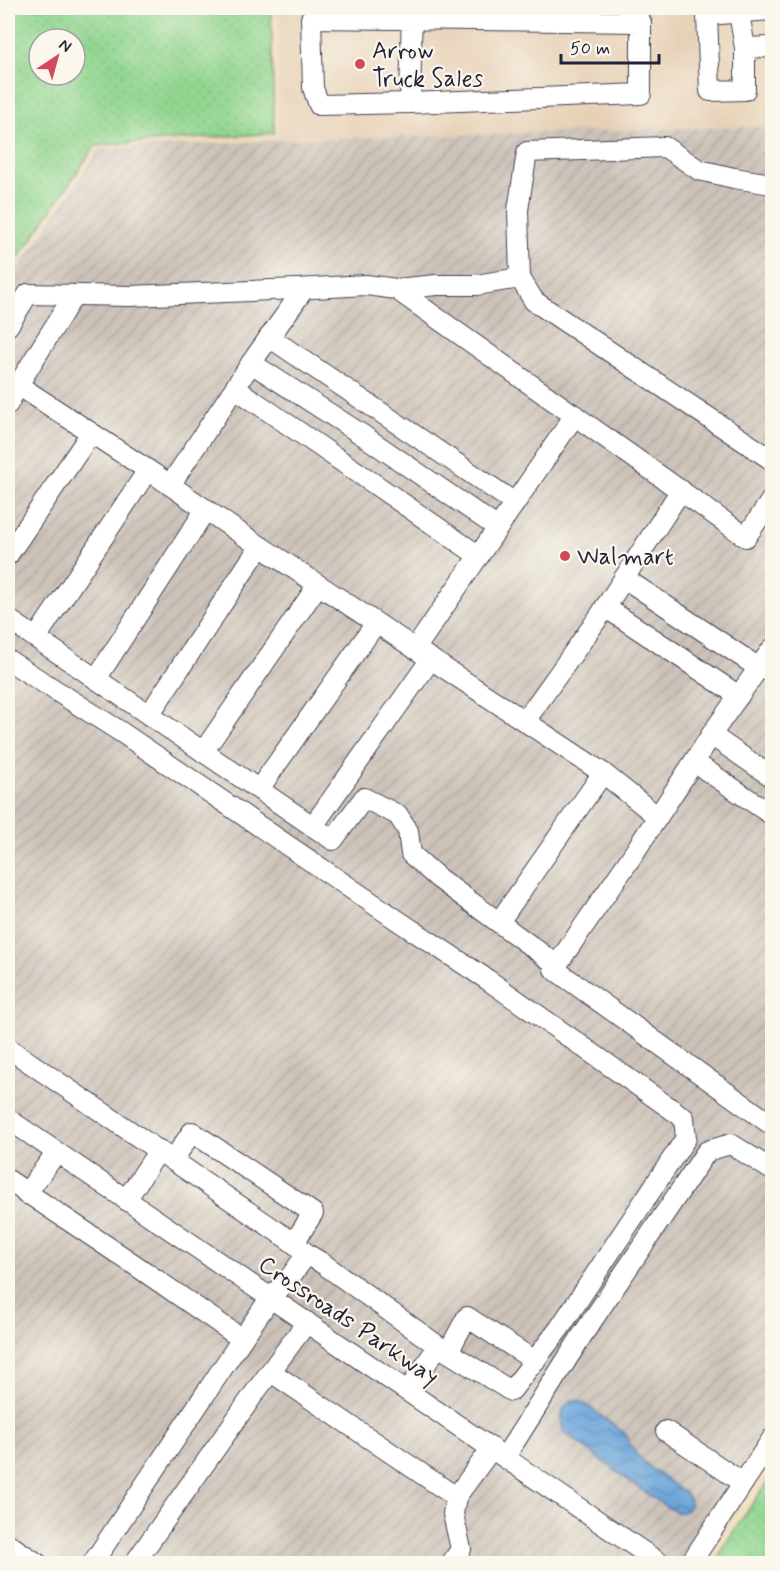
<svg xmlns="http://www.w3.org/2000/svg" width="780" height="1571" viewBox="0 0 780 1571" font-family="Mynerve,sans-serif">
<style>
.built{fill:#e6d0b6}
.industrial{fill:url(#industrial-furrows)}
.grass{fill:url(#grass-dots);stroke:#5a7c66;stroke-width:1.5;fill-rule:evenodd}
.water{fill:url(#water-waves);stroke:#46648a;stroke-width:1.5}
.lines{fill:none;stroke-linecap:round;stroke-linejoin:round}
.minor-casing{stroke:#413e4e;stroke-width:22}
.minor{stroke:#fff;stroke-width:20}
.poi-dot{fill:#d1495b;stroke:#fbf7ec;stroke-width:2}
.labels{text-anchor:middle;stroke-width:4.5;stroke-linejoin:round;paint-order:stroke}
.poi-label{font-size:24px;fill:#22223b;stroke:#fbf7ec;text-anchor:start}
.street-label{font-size:24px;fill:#22223b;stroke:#fbf7ec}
</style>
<defs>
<pattern id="industrial-furrows" width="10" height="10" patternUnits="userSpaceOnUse" patternTransform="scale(1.5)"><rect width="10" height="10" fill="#ccc2b9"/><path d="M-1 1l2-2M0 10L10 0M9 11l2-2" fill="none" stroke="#afa6a0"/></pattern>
<pattern id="grass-dots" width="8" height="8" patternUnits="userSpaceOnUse" patternTransform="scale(1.5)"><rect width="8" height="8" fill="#91d690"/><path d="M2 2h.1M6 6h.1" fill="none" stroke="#7db77d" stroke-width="1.8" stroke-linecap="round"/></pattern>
<pattern id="water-waves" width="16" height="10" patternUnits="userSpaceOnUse" patternTransform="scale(1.5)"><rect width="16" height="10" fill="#6aa5da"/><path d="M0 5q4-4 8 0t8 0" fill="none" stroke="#5786b2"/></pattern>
</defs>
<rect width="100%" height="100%" fill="#fbf7ec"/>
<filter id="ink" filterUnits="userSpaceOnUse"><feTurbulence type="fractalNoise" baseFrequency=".0167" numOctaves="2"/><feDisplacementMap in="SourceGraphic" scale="12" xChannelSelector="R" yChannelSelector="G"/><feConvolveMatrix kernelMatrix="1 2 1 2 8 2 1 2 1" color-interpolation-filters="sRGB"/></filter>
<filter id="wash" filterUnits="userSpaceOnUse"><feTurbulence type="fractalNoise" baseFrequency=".008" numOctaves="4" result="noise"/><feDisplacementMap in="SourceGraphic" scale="24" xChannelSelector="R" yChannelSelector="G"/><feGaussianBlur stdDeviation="1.35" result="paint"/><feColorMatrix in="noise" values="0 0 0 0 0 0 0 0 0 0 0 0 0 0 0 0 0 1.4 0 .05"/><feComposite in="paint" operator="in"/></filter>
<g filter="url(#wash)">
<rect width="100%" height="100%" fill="#f0dcba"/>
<!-- built -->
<polygon class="built" points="279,8 772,8 772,126 278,140"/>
<!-- industrial -->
<polygon class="industrial" points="772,126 772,1459 700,1563 8,1564 8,284 99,149 278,140"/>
<!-- grass -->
<g class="grass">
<path d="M8 8H271L274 133 95 146 8 274ZM39 39H75V75H39Z"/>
<polygon points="772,1475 772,1563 721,1563 718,1561 721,1550"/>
</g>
<!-- water -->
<path class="water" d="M572 1400 580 1401 588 1406 624 1433 636 1454 651 1468 685 1493 689 1499 690 1505 687 1510 683 1512H677L667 1507 633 1484 564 1432C559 1421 561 1407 572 1400Z"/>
</g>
<g filter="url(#ink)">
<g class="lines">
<!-- minor casing -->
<g class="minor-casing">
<g id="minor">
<polyline points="772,10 707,15 710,91 745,90 745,48 772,47"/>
<polyline points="739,13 745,48"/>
<path d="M410 103 319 105 313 88 311 18 641 22V94L410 103C411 71 411 39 412 8"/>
<polyline points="772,184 734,178 699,170 665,147 527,152 518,210 520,278 534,301 772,460"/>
<polyline points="520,278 476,285 437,285 396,289 746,537 772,499"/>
<polyline points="74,295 18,385 154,474 234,529 603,773"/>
<polyline points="8,326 28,294 130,296 297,289 366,285 396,289"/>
<polyline points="269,337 515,503"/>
<polyline points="251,363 364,436 498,528"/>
<polyline points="235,388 479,556"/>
<polyline points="8,404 18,385"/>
<polyline points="170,485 256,356 304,289"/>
<polyline points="8,555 91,433"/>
<polyline points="624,578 759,668"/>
<polyline points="605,607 739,696"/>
<polyline points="8,619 333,840 364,798 398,815 408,831 411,854 438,878 557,965"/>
<polyline points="36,638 148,470"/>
<polyline points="415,649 575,415"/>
<polyline points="772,649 718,725 630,859 554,969 772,1125"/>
<polyline points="8,660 121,732 403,924 488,980 684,1118 686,1138 559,1329 511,1391 438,1346 408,1391"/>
<polyline points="96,679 206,509"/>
<polyline points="149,715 260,546"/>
<polyline points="525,721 601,614 681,490"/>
<polyline points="711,735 772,777"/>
<polyline points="203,752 318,585"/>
<polyline points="694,762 772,815"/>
<polyline points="259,789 376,623"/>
<polyline points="313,826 431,659"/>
<polyline points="499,922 603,773 658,817"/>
<polyline points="8,1048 294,1243 307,1254 322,1263 438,1346"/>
<polyline points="8,1119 661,1564"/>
<polyline points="173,1160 192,1132 313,1213 294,1243"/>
<polyline points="8,1180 135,1265 242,1339"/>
<polyline points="26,1194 56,1153"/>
<polyline points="126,1200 159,1150"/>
<polyline points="448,1352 467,1317 535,1361"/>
<polyline points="271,1372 456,1497 492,1448"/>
<polyline points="666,1431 743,1483"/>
<polyline points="505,1457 581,1337 707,1151 731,1144 772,1170"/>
<polyline points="8,1544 38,1564"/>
<polyline points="92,1564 242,1339 271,1297 288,1280 307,1254"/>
<polyline points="134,1564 256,1391 307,1322"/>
<polyline points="451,1564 461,1549 453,1514 456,1497"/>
<polyline points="690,1564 772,1439"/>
</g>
</g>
<!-- minor -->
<use href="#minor" class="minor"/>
</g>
</g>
<!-- markers -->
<g class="poi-dot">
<circle cx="360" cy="64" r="6"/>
<circle cx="565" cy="556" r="6"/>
</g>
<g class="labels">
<!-- poi labels -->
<g class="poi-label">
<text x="372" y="58">Arrow<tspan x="372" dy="28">Truck Sales</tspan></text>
<text x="577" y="564">Walmart</text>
</g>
<!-- street labels -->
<g class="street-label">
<text transform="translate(349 1320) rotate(34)" y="8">Crossroads Parkway</text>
</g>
</g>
<!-- margin -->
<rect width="780" height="1571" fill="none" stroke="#fbf7ec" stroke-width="30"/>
<!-- north arrow -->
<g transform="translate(57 57) rotate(36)"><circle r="28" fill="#fbf7ec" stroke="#a4a2a5" stroke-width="1.5"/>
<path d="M0-4.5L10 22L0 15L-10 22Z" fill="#d1495b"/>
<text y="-9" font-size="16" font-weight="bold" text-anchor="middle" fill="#22223b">N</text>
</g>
<!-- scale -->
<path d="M561 54v9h98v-9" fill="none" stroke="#22223b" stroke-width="3"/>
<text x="570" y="54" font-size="18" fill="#22223b" stroke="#fbf7ec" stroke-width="4.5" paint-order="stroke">50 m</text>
</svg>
